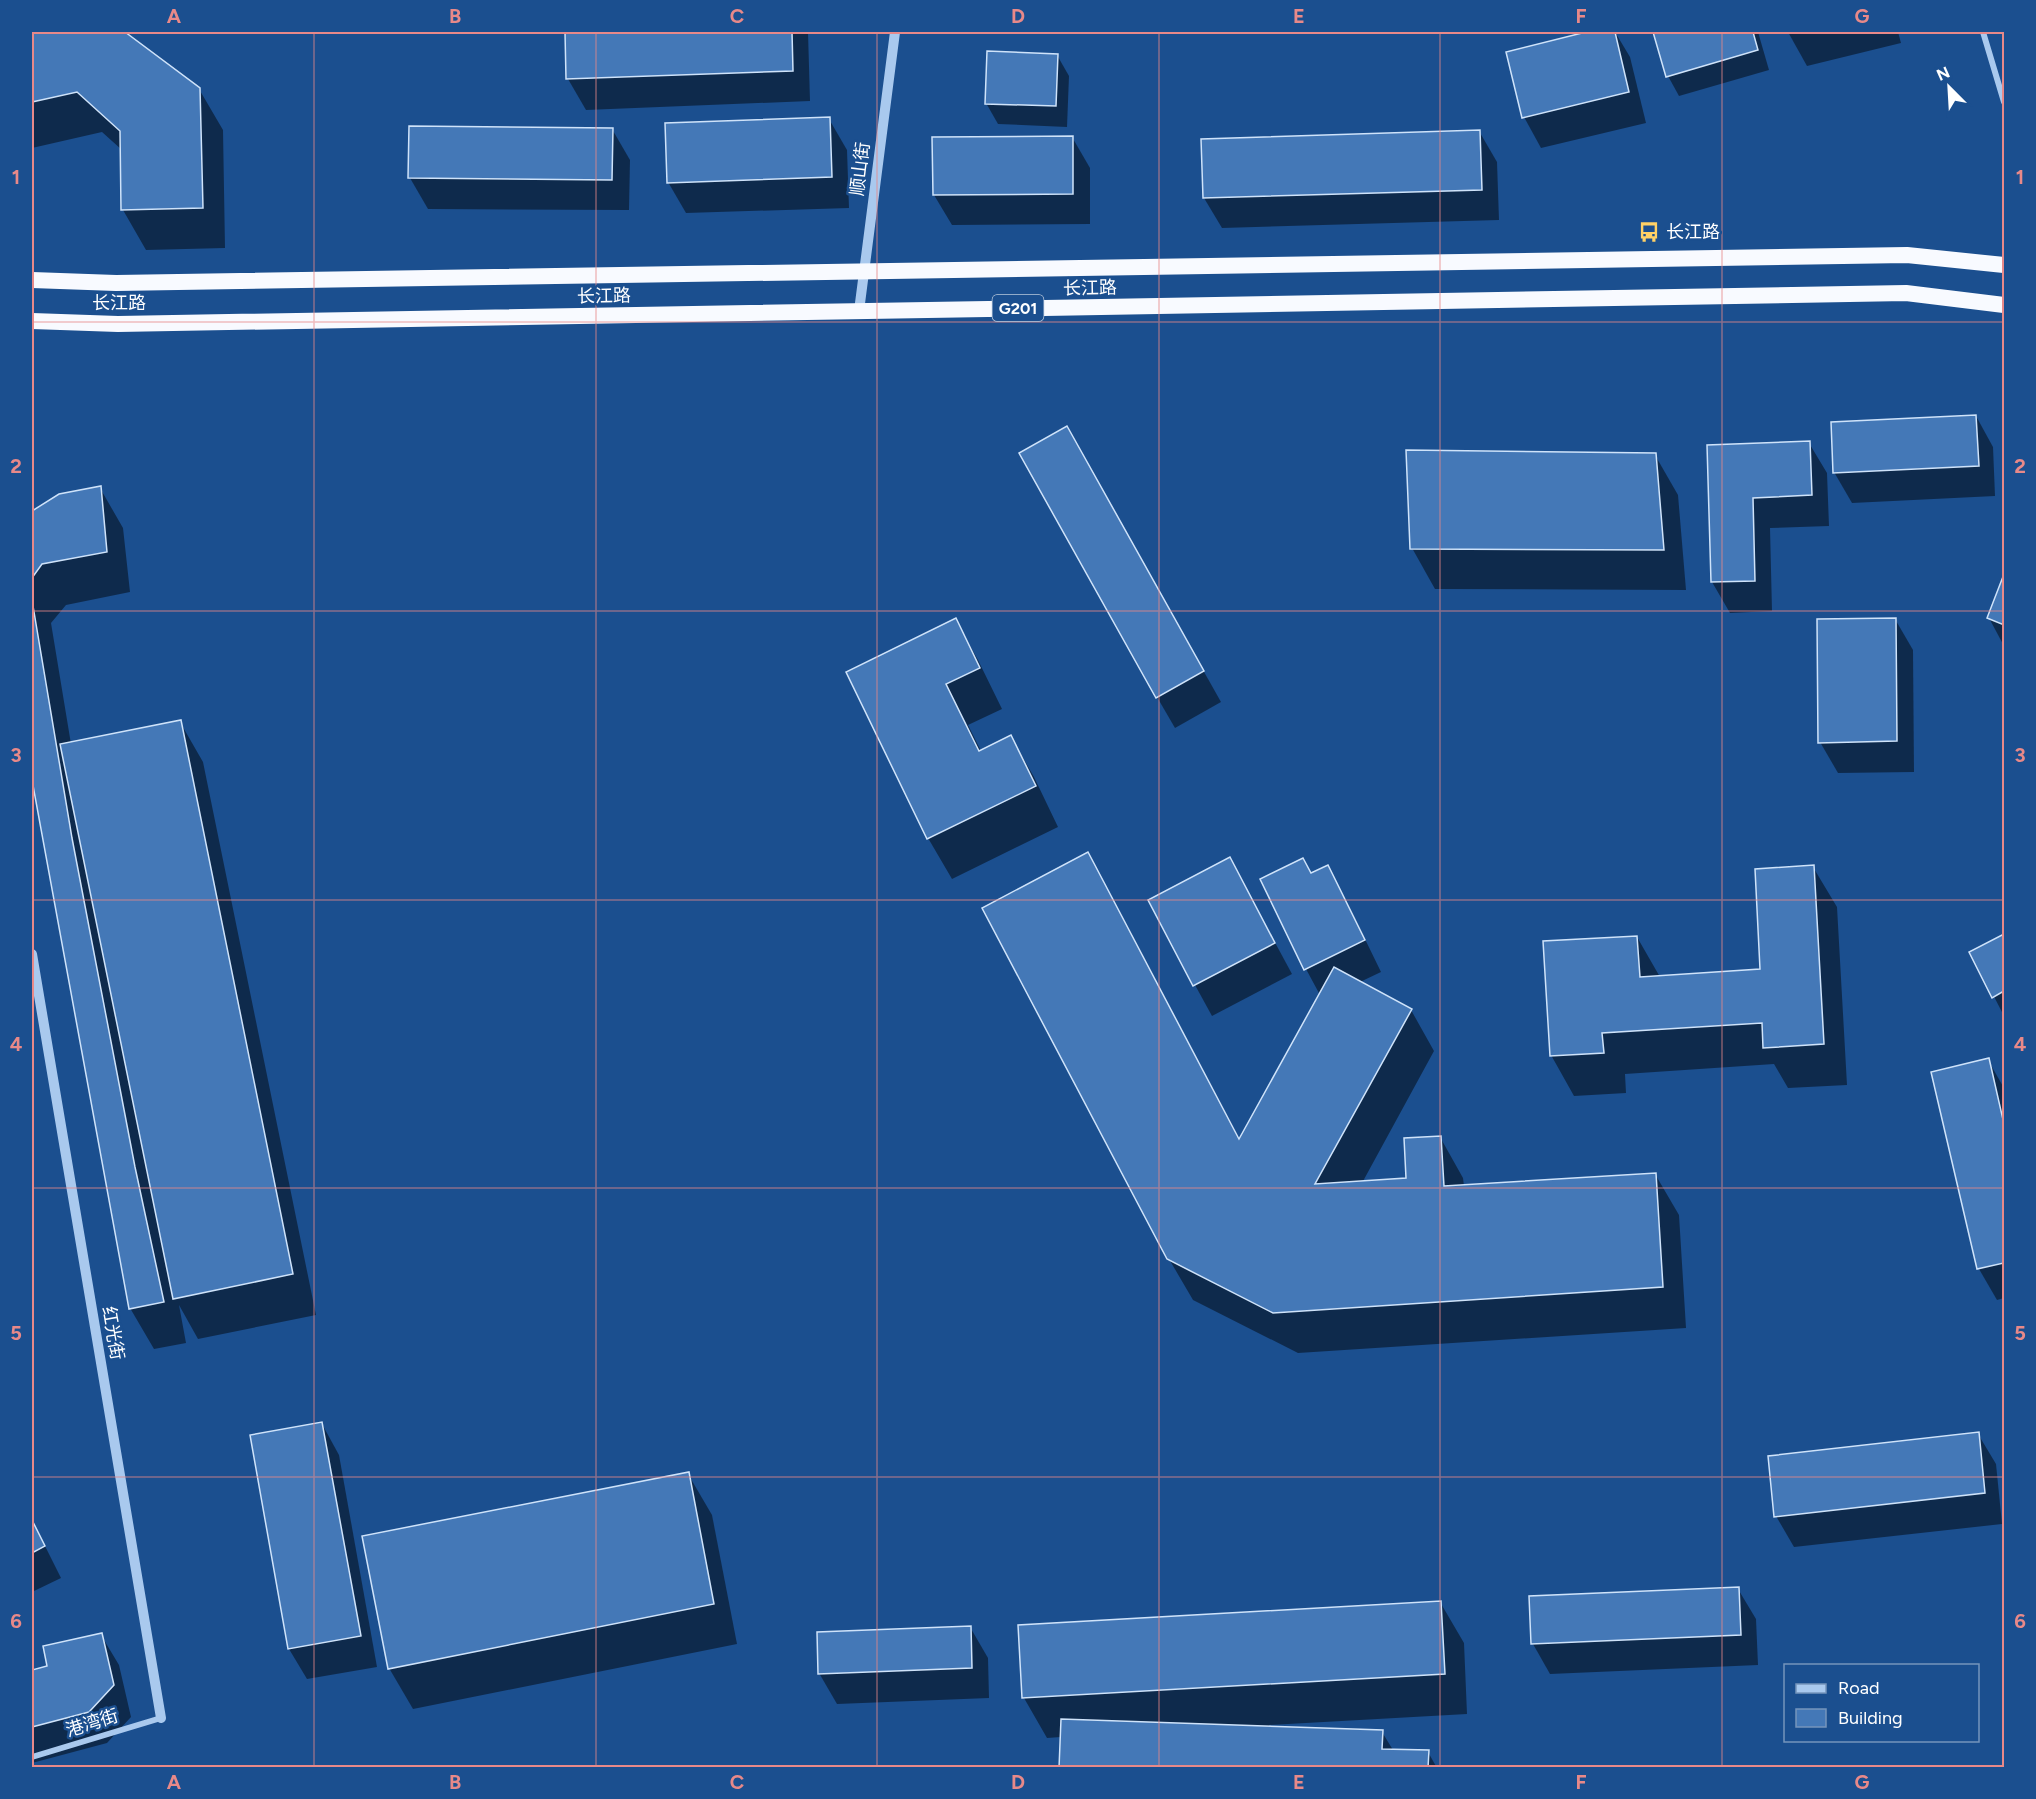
<svg xmlns="http://www.w3.org/2000/svg" width="2036" height="1799" viewBox="0 0 2036 1799" font-family="Figtree,'Noto Sans SC',sans-serif">
<style>
.shadow{fill:#0007}
.building{fill:#4478b7;stroke:#cfe3fa;stroke-width:1.5}
.lines{fill:none;stroke-linecap:round;stroke-linejoin:round}
.minor{stroke:#a9c9ee;stroke-width:6}
.tertiary{stroke:#a9c9ee;stroke-width:10}
.trunk{stroke:#f8faff;stroke-width:16}
.grid{fill:none;stroke:#e88989;stroke-width:1.5;stroke-opacity:0.55}
.labels{text-anchor:middle;stroke-width:5;stroke-linejoin:round;paint-order:stroke}
.shield{fill:#1b4f8f;stroke:#bbcadd;stroke-width:1.5}
.shield-label{font-size:16px;font-weight:bold;fill:#fff}
.street-label{font-size:18px;fill:#fff;stroke:#1b4f8f}
.poi-label{font-size:18px;fill:#fff;stroke:#1b4f8f;text-anchor:start}
.neatline{fill:none;stroke:#e88989;stroke-width:2}
.grid-label{font-size:20px;text-anchor:middle;font-weight:bold;fill:#e88989}
</style>
<rect width="100%" height="100%" fill="#1b4f8f"/>
<!-- shadow -->
<g class="shadow">
<polygon points="32,32 123,32 199,89 223,130 225,248 146,250 123,210 122,150 102,132 32,148"/>
<polygon points="566,32 808,32 810,101 586,110 568,79"/>
<polygon points="1592,32 1615,32 1630,57 1646,123 1541,148 1524,117 1508,53"/>
<polygon points="1655,32 1758,32 1769,70 1679,96 1668,76"/>
<polygon points="1788,32 1898,32 1901,43 1807,66"/>
<polygon points="1057,55 1069,76 1067,127 998,124 986,103"/>
<polygon points="829,119 847,150 849,208 686,213 668,182"/>
<polygon points="410,128 612,129 630,160 629,210 428,209 410,178"/>
<polygon points="1479,131 1497,162 1499,220 1222,228 1204,198"/>
<polygon points="1072,137 1090,168 1090,224 952,225 934,195"/>
<polygon points="1976,416 1993,447 1995,496 1852,503 1834,472"/>
<polygon points="1809,443 1827,473 1829,526 1770,528 1772,611 1730,613 1712,582 1708,446"/>
<polygon points="1655,455 1678,495 1686,590 1435,589 1412,548"/>
<polygon points="1084,459 1221,702 1175,728 1157,697"/>
<polygon points="100,488 123,528 130,592 66,605 51,623 71,744 180,722 203,762 316,1315 198,1339 179,1305 186,1343 154,1349 130,1308 32,772 32,513 60,495"/>
<polygon points="2004,578 2004,646 1989,618"/>
<polygon points="1895,619 1913,650 1914,772 1838,773 1820,742"/>
<polygon points="955,620 978,660 1002,709 968,725 981,751 1011,737 1034,777 1058,827 952,879 928,838 848,672"/>
<polygon points="1087,854 1111,895 1240,1140 1320,995 1306,969 1262,880 1311,875 1327,867 1345,898 1381,972 1360,982 1411,1010 1434,1051 1362,1183 1408,1179 1440,1137 1463,1178 1464,1186 1655,1174 1679,1215 1686,1328 1298,1353 1193,1300 1169,1259"/>
<polygon points="1230,859 1292,974 1212,1016 1195,985"/>
<polygon points="1813,867 1837,907 1847,1085 1788,1088 1774,1064 1625,1074 1626,1093 1574,1096 1551,1055 1637,937 1660,977 1762,971"/>
<polygon points="2004,936 2004,1016 1971,952"/>
<polygon points="1988,1060 2004,1088 2004,1298 1997,1300 1979,1269 1933,1073"/>
<polygon points="322,1424 339,1455 377,1667 307,1679 289,1649"/>
<polygon points="1978,1434 1996,1464 2002,1524 1794,1547 1776,1516"/>
<polygon points="688,1474 712,1515 737,1644 413,1709 389,1668"/>
<polygon points="32,1520 61,1578 32,1592"/>
<polygon points="1738,1589 1756,1619 1758,1665 1550,1674 1533,1644"/>
<polygon points="1440,1602 1464,1643 1467,1714 1269,1725 1269,1728 1382,1732 1393,1750 1428,1752 1437,1768 1060,1768 1061,1737 1047,1738 1024,1698"/>
<polygon points="970,1627 988,1658 989,1698 837,1704 819,1673"/>
<polygon points="101,1635 119,1665 131,1717 107,1743 32,1763 32,1671 49,1667"/>
</g>
<!-- building -->
<g class="building">
<polygon points="32,32 125,32 200,88 203,208 121,210 120,131 77,92 32,102"/>
<polygon points="565,32 792,32 793,71 566,79"/>
<polygon points="1586,32 1615,32 1629,92 1522,118 1506,52"/>
<polygon points="1653,32 1753,32 1758,50 1666,77"/>
<polygon points="987,51 1058,54 1056,106 985,104"/>
<polygon points="830,117 832,177 667,183 665,123"/>
<polygon points="409,126 613,128 612,180 408,178"/>
<polygon points="1480,130 1482,190 1203,198 1201,139"/>
<polygon points="1073,136 1073,194 933,195 932,137"/>
<polygon points="1976,415 1979,466 1833,473 1831,422"/>
<polygon points="1067,426 1204,671 1156,698 1019,453"/>
<polygon points="1810,441 1812,495 1753,498 1755,581 1711,582 1707,445"/>
<polygon points="1406,450 1656,453 1664,550 1410,549"/>
<polygon points="101,486 107,552 42,564 32,578 32,511 59,494"/>
<polygon points="2004,574 2004,625 1987,618"/>
<polygon points="32,600 72,838 135,1167 164,1302 129,1309 32,780"/>
<polygon points="956,618 980,668 946,684 979,751 1011,735 1036,786 927,839 846,672"/>
<polygon points="1896,618 1897,741 1818,743 1817,619"/>
<polygon points="181,720 293,1274 173,1299 60,744"/>
<polygon points="1088,852 1239,1139 1334,967 1412,1009 1315,1184 1406,1178 1404,1138 1441,1136 1444,1186 1656,1173 1663,1287 1273,1313 1167,1259 982,908"/>
<polygon points="1230,857 1275,943 1193,986 1148,900"/>
<polygon points="1303,858 1311,873 1328,865 1365,940 1304,970 1260,879"/>
<polygon points="1814,865 1824,1044 1763,1048 1762,1023 1602,1033 1604,1053 1550,1056 1543,941 1637,936 1640,977 1760,969 1755,869"/>
<polygon points="2004,934 2004,991 1992,998 1969,952"/>
<polygon points="1989,1058 2004,1124 2004,1263 1977,1269 1931,1072"/>
<polygon points="322,1422 361,1636 288,1649 250,1435"/>
<polygon points="1979,1432 1985,1493 1774,1517 1768,1456"/>
<polygon points="689,1472 714,1604 388,1669 362,1536"/>
<polygon points="32,1520 45,1546 32,1553"/>
<polygon points="1739,1587 1741,1635 1531,1644 1529,1596"/>
<polygon points="1441,1601 1445,1674 1022,1698 1018,1625"/>
<polygon points="971,1626 972,1668 818,1674 817,1632"/>
<polygon points="102,1633 114,1685 89,1712 32,1727 32,1670 47,1666 43,1646"/>
<polygon points="1061,1719 1383,1730 1382,1749 1429,1750 1428,1768 1059,1768"/>
</g>
<g class="lines">
<!-- minor -->
<g class="minor">
<polyline points="1983,32 2004,102"/>
<polyline points="32,1757 161,1718"/>
</g>
<!-- tertiary -->
<g class="tertiary">
<polyline points="859,311 895,32"/>
<polyline points="32,954 161,1718"/>
</g>
<!-- trunk -->
<g class="trunk">
<polyline points="32,280 116,283 1907,255 2004,265"/>
<polyline points="32,321 118,324 1906,293 2004,305"/>
</g>
</g>
<!-- grid -->
<path class="grid" d="M314 32V1768M596 32V1768M877 32V1768M1159 32V1768M1440 32V1768M1722 32V1768M32 322H2004M32 611H2004M32 900H2004M32 1188H2004M32 1477H2004"/>
<!-- icons -->
<defs>
<g id="bus-bare" transform="scale(1.62)"><path d="M-5-6H5V4H4V6H2V4H-2V6H-4V4H-5ZM-3.5-4V0h7V-4ZM-3.5 1.2v1.5H-2V1.2ZM2 1.2v1.5H3.5V1.2Z" fill="#ffd166" stroke="#1b4f8f" stroke-width="2.5" paint-order="stroke"/></g>
</defs>
<g fill-rule="evenodd">
<use href="#bus-bare" x="1649" y="232"/>
</g>
<g class="labels">
<!-- shield labels -->
<rect class="shield" x="992.5" y="295" width="51" height="26" rx="4.5"/>
<g class="shield-label">
<text x="1018" y="314">G201</text>
</g>
<!-- street labels -->
<g class="street-label">
<text transform="translate(860 169) rotate(-83)" y="6">顺山街</text>
<text transform="translate(1090 288) rotate(-1)" y="6">长江路</text>
<text transform="translate(604 296) rotate(-1)" y="6">长江路</text>
<text x="119" y="309">长江路</text>
<text transform="translate(113 1333) rotate(80)" y="6">红光街</text>
<text transform="translate(92 1723) rotate(-17)" y="6">港湾街</text>
</g>
<!-- poi labels -->
<g class="poi-label">
<text x="1666" y="238">长江路</text>
</g>
</g>
<!-- border -->
<rect width="2036" height="1799" fill="none" stroke="#1b4f8f" stroke-width="66"/>
<!-- legend -->
<rect x="1784" y="1664" width="195" height="78" fill="#1b4f8f" stroke="#7695bc" stroke-width="1.5"/>
<rect x="1796" y="1684" width="30" height="9" fill="#a9c9ee" stroke="#7695bc" stroke-width="1.5"/>
<text x="1838" y="1694" font-size="18" fill="#ffffff">Road</text>
<rect x="1796" y="1709" width="30" height="18" fill="#4478b7" stroke="#7695bc" stroke-width="1.5"/>
<text x="1838" y="1724" font-size="18" fill="#ffffff">Building</text>
<!-- north arrow -->
<g transform="translate(1949 87) rotate(336)" stroke="#1b4f8f" stroke-width="4.5" paint-order="stroke">
<path d="M0-4.5L10 22L0 15L-10 22Z" fill="#ffffff"/>
<text y="-9" font-size="16" font-weight="bold" text-anchor="middle" fill="#ffffff">N</text>
</g>
<rect x="33" y="33" width="1970" height="1733" class="neatline"/>
<g class="grid-label">
<text x="174" y="23">A</text>
<text x="455" y="23">B</text>
<text x="737" y="23">C</text>
<text x="1018" y="23">D</text>
<text x="1299" y="23">E</text>
<text x="1581" y="23">F</text>
<text x="1862" y="23">G</text>
<text x="16" y="184">1</text>
<text x="2020" y="184">1</text>
<text x="16" y="473">2</text>
<text x="2020" y="473">2</text>
<text x="16" y="762">3</text>
<text x="2020" y="762">3</text>
<text x="16" y="1051">4</text>
<text x="2020" y="1051">4</text>
<text x="16" y="1340">5</text>
<text x="2020" y="1340">5</text>
<text x="16" y="1628">6</text>
<text x="2020" y="1628">6</text>
<text x="174" y="1789">A</text>
<text x="455" y="1789">B</text>
<text x="737" y="1789">C</text>
<text x="1018" y="1789">D</text>
<text x="1299" y="1789">E</text>
<text x="1581" y="1789">F</text>
<text x="1862" y="1789">G</text>
</g>
</svg>
